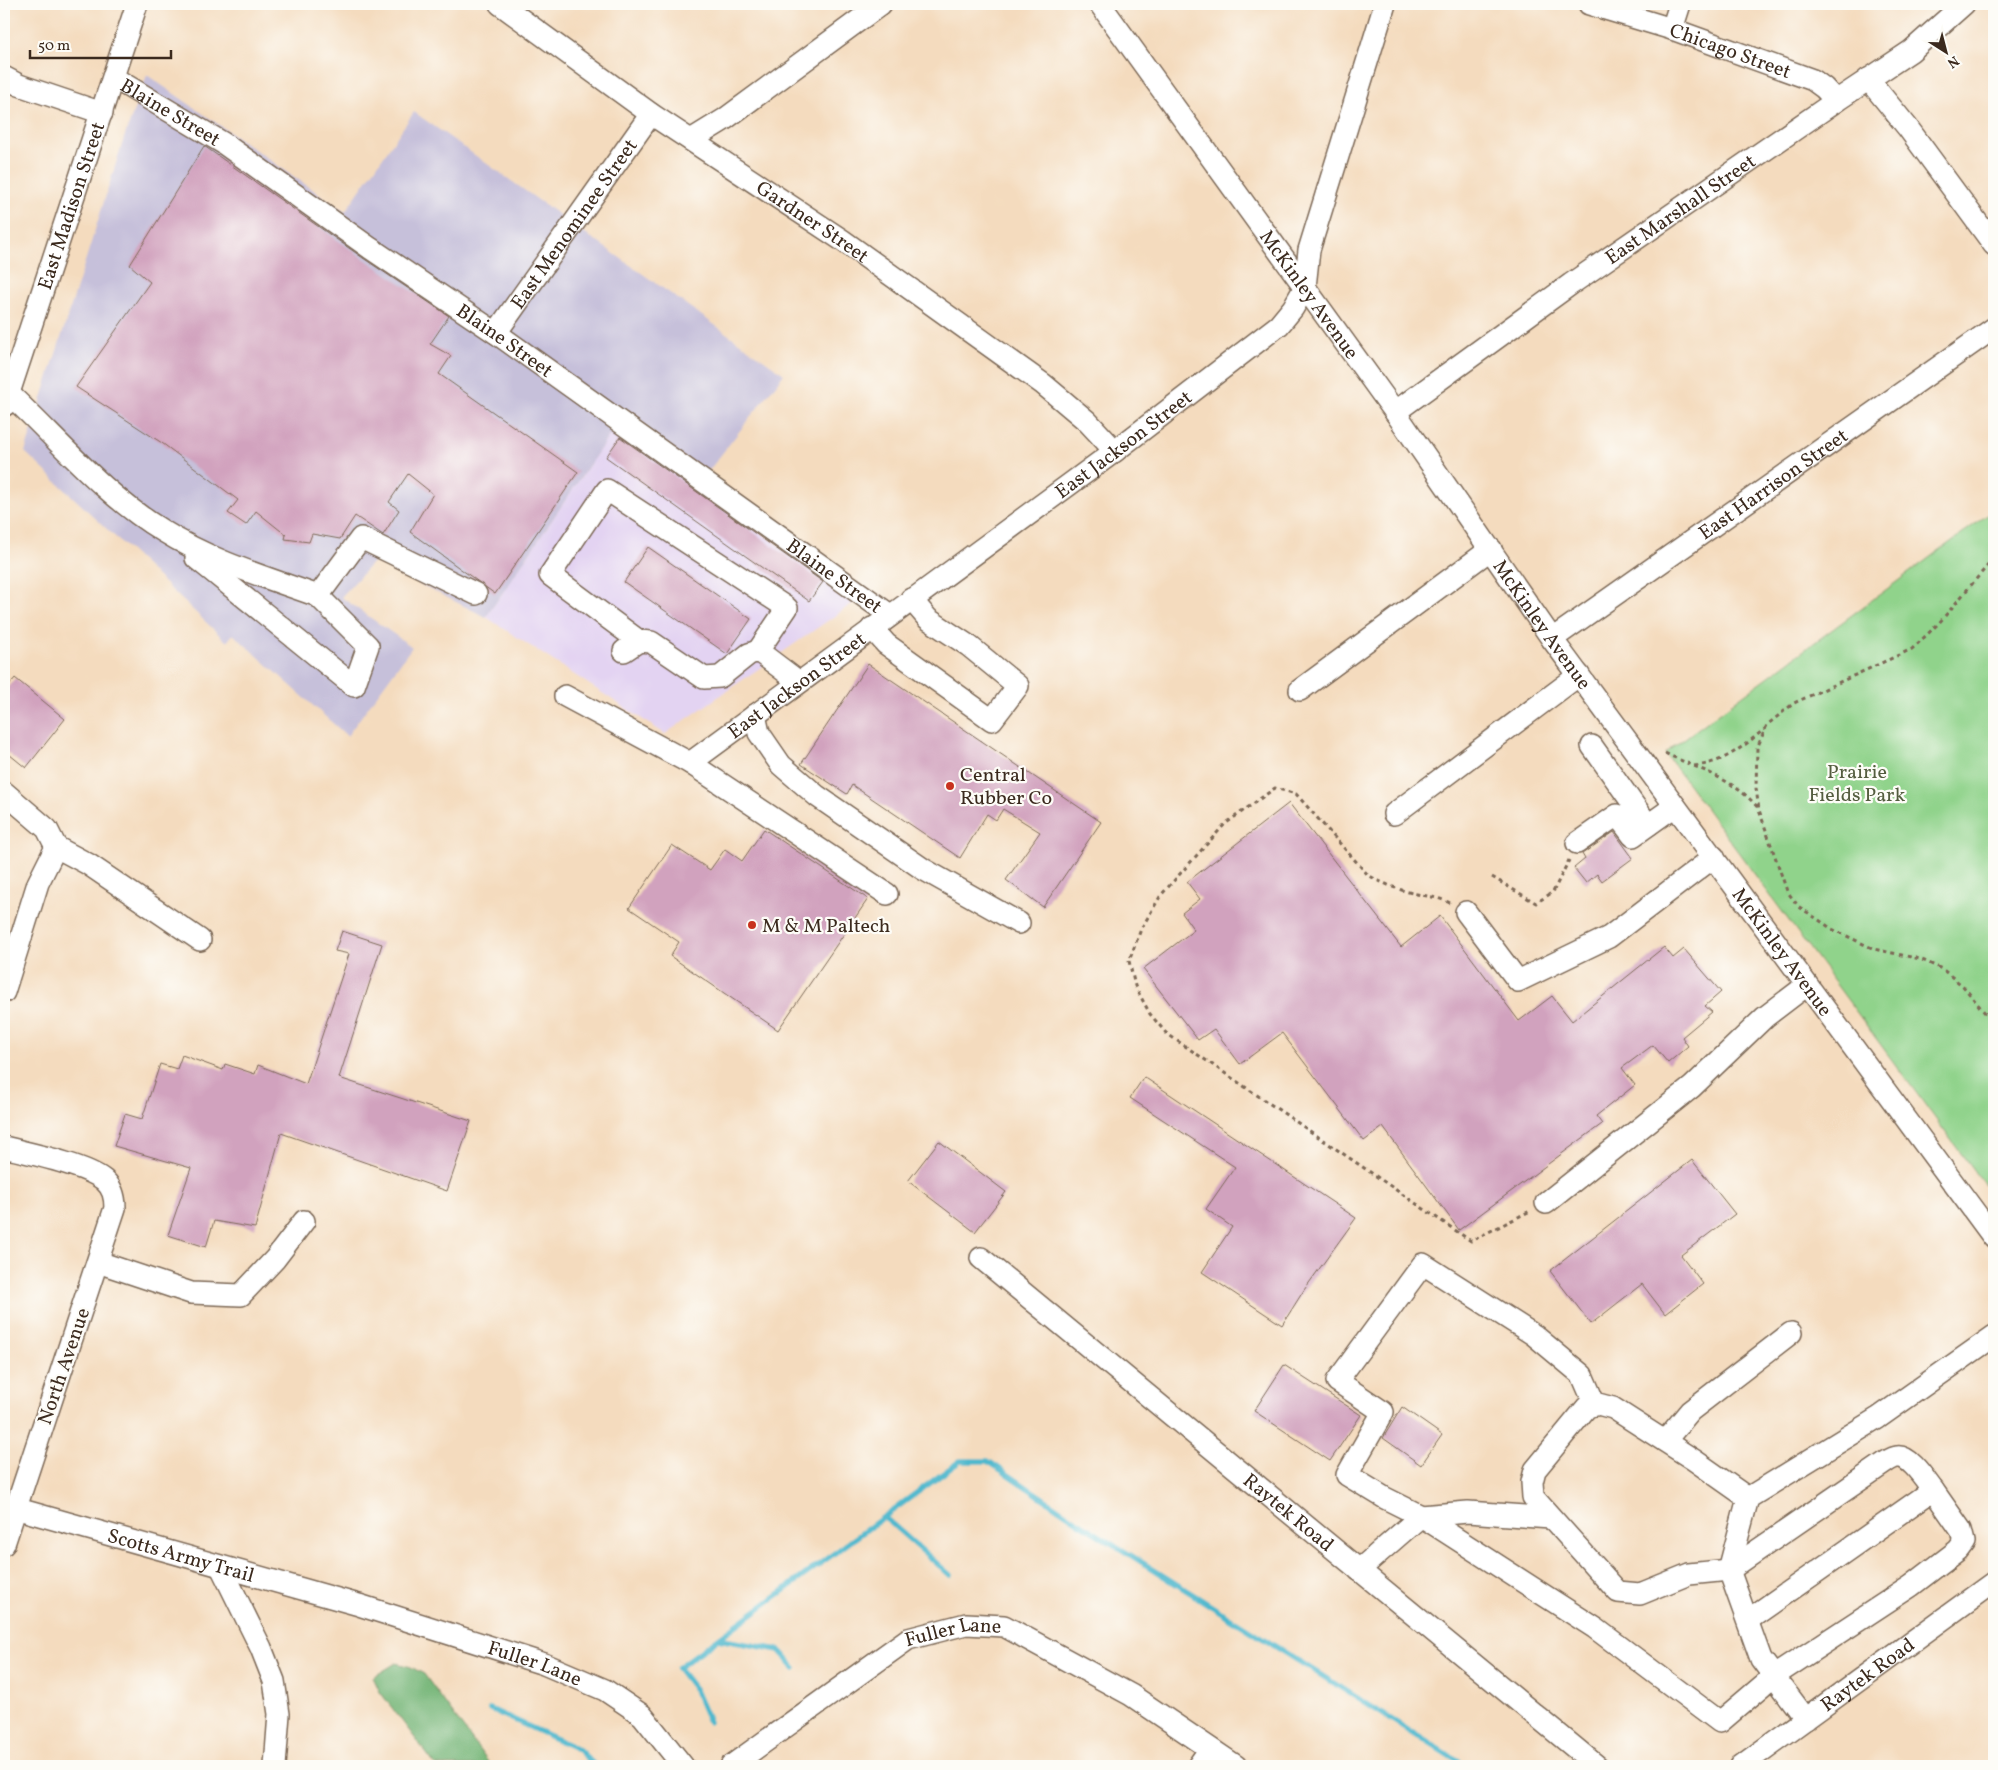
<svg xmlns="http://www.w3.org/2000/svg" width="1998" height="1770" viewBox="0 0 1998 1770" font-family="Vollkorn,serif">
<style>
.built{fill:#e3d3f2}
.industrial{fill:#c6c0da}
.green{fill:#90d38b;stroke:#667e54}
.forest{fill:#74b577;stroke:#58704a}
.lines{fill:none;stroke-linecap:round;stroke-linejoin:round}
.stream{stroke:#4fb8cd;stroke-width:5.5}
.building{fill:#d1a2be}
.minor-casing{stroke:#7c6856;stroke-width:24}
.path{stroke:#7c6856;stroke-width:3;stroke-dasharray:4 4;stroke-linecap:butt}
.minor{stroke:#fff;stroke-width:21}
.poi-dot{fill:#c8321e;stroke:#fdfcf7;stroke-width:2}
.labels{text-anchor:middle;stroke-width:4.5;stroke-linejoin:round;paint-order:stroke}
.street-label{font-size:20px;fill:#3b2a1e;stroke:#fdfcf7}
.park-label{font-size:20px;fill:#545d3f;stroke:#fdfcf7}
.poi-label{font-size:20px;fill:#3b2a1e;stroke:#fdfcf7;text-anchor:start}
</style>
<rect width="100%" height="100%" fill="#fdfcf7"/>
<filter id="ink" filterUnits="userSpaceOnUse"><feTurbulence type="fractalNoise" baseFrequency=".02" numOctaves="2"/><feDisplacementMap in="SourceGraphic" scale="10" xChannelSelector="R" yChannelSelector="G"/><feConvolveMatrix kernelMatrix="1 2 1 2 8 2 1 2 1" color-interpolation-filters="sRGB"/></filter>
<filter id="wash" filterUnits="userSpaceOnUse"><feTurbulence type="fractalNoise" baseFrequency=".0096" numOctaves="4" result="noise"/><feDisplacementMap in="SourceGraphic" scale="20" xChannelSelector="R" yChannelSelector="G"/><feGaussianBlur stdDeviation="1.12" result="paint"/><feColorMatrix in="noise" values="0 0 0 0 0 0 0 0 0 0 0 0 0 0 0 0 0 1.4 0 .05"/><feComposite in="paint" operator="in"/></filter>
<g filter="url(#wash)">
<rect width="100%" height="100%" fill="#f4dbbe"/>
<!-- built -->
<polygon class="built" points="615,427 856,601 665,734 486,617"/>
<!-- industrial -->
<polygon class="industrial" points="147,75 345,212 414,112 784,374 696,487 615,427 486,617 374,561 341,597 412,647 347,736 233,634 227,642 25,452 124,138"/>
<!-- green -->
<polygon class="green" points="1994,510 1994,1198 1665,753"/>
<!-- forest -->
<polygon class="forest" points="396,1663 411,1667 424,1674 491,1766 436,1766 380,1692 373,1677"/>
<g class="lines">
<!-- stream -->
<g class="stream">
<polyline points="884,1517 950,1575"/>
<polyline points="718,1639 779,1650 795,1668"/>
<polyline points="490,1709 578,1749 595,1766"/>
<polyline points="709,1722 695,1690 678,1668 960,1461 988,1461 1081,1524 1459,1762 1461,1766"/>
</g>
</g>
<g id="blocks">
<!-- building -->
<g class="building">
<polygon points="204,146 363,258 449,316 430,344 451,356 439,374 578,472 495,594 410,532 433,494 408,474 389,502 399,510 383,535 355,516 340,539 312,534 309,542 285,539 286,535 256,511 246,525 228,513 238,500 162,443 76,387 150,282 130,265"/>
<polygon points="620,437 823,582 809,601 606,457"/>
<polygon points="648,547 751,619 727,654 624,582"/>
<polygon points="868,664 1101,822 1043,907 1006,880 1040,832 1003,809 996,820 987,814 960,858 852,785 847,794 801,764"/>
<polygon points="15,678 65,719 26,768 4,750 4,692"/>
<polygon points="1289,803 1401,947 1440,916 1519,1021 1552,996 1572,1021 1664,947 1673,958 1684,949 1721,992 1705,1006 1712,1012 1682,1037 1688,1046 1668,1063 1653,1045 1622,1068 1635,1085 1596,1116 1602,1124 1459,1230 1383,1127 1364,1141 1282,1033 1240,1064 1214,1029 1198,1040 1143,969 1194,930 1182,913 1200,899 1187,882"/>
<polygon points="764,829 868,899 778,1030 670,956 679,942 629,908 672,845 710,870 725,849 742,861"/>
<polygon points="1614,832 1633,858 1602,881 1597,874 1586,883 1574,868 1585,859 1582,854"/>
<polygon points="342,931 382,944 339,1078 471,1121 447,1191 281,1133 255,1228 214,1221 206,1247 168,1235 191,1168 114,1146 125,1114 142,1119 160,1064 177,1069 182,1055 223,1070 225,1064 255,1074 258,1065 306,1084 349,954 335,951"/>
<polygon points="1144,1077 1356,1218 1304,1290 1282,1325 1202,1272 1232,1227 1206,1209 1235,1167 1130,1098"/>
<polygon points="939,1141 1006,1192 975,1232 908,1181"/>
<polygon points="1692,1160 1735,1214 1681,1255 1703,1284 1665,1314 1642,1284 1591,1324 1550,1271"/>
<polygon points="1284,1365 1361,1415 1330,1461 1254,1411"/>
<polygon points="1402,1407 1442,1435 1421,1465 1383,1438"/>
</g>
</g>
</g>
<g filter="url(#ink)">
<use href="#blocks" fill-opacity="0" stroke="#7c6856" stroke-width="1"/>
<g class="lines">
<!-- minor casing -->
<g class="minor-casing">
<g id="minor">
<path id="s1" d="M500 4 651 114 842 240 1043 384 1087 421 1115 451"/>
<path id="s2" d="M1100 4 1395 412 1552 639 1994 1238"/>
<path id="s3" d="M1589 4 1672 29 1813 80 1824 88 1836 101"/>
<polyline points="1672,29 1680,4"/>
<polyline points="4,77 19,85 102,113"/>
<path id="s4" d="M114 78 223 143 370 248 496 333 890 615"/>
<polyline points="1868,79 1908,128 1994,245"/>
<polyline points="691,140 725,119 881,4"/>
<path id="s5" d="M496 333 651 114"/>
<path d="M4 389C55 436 103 495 163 531 211 561 265 577 318 596L361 538 476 594"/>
<path id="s6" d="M5 405 137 4"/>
<path id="s7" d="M1395 412 1571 284 1836 101 1911 51 1964 4"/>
<polyline points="196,558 354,686 368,646 318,596"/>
<polyline points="872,628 886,644 992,720 1018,686 969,646 928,619 911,599"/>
<path id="s8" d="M1552 639 1994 328"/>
<polyline points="639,641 550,575 607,490 787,608 758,651"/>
<polyline points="624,651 639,641 651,642 704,678 720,677 749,654 758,651 799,682"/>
<polyline points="1300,690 1491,549"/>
<polyline points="565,696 690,763 887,894"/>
<polyline points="755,715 759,733 781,765 817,796 923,869 1019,923"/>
<polyline points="1592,746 1648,825"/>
<path id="s9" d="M690 763 1115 451 1279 325 1293 308 1305 287 1309 250 1385 4"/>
<polyline points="4,792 47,829 56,847 38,883 4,992"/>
<polyline points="1394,814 1579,675"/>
<polyline points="1577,843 1617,815 1633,836 1675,806"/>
<polyline points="56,847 88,864 200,940"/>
<polyline points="1466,912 1518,981 1609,937 1714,857"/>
<path d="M4 1147C28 1153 86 1165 104 1180 113 1188 115 1197 115 1208L4 1544"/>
<polyline points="1546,1203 1692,1087 1765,1017 1807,985"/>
<path id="s10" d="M981 1258 1597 1766"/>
<polyline points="98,1262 191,1293 241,1295 275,1259 304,1221"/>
<polyline points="1595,1405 1582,1375 1534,1335 1423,1264 1337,1381 1383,1412 1347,1475 1385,1498 1421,1516 1595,1628 1720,1722 1774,1676 1911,1586 1958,1550 1964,1542 1961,1530 1933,1490 1748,1620"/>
<polyline points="1665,1441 1690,1411 1791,1333"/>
<path d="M1748 1498 1694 1460 1613 1408 1598 1404 1587 1407 1535 1470 1532 1482 1533 1497 1618 1592 1640 1594 1689 1574 1729 1570 1886 1462C1889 1460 1894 1457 1897 1457 1909 1454 1926 1481 1933 1490"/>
<path id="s11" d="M4 1505 359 1605 544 1664 605 1690 642 1715 683 1766"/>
<polyline points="221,1567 261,1648 274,1681 279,1714 275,1766"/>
<polyline points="1359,1570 1421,1516 1468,1512 1551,1518"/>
<polyline points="1806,1719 1761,1659 1729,1570 1748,1498 1878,1418 1994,1336"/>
<path id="s12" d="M731 1766 908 1639 966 1624 1004 1626 1131 1695 1236 1766"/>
<polyline points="1198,1766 1210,1749"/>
<path id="s13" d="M1741 1766 1994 1582"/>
</g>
</g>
<!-- path -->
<g class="path">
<polyline points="1994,558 1939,623 1912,649 1794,703 1767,725 1757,748 1756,788 1759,810 1787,891 1798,906 1832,929 1874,949 1920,959 1942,969 1963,986 1994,1024"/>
<path d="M1665 753C1699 770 1734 778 1759 809"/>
<path d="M1694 766C1725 763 1742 747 1766 728"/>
<polyline points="1492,877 1536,903 1553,892 1569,860"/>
<path d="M1450 903C1439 897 1425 896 1412 893 1396 889 1382 883 1368 875L1296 794 1275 788 1225 824 1161 895 1141 929 1129 961 1135 986 1150 1014 1166 1033 1471 1241 1530 1211"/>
</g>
<!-- minor -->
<use href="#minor" class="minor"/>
</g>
</g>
<!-- markers -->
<g class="poi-dot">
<circle cx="950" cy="786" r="5"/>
<circle cx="752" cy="925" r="5"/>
</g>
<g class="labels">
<!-- street labels -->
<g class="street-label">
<text dy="7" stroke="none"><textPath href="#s3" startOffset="149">Chicago Street</textPath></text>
<text dy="7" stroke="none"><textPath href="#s4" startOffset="66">Blaine Street</textPath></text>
<text dy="7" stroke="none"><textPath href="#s6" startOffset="210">East Madison Street</textPath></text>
<text dy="7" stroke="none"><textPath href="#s7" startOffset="350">East Marshall Street</textPath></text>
<text dy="7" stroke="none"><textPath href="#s1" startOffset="381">Gardner Street</textPath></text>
<text dy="7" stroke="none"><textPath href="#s5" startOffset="134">East Menominee Street</textPath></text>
<text dy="7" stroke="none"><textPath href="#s2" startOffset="358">McKinley Avenue</textPath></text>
<text dy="7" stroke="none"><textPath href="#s4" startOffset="471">Blaine Street</textPath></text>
<text dy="7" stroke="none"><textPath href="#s9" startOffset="538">East Jackson Street</textPath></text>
<text dy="7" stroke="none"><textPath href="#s8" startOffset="270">East Harrison Street</textPath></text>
<text dy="7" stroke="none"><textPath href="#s4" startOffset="876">Blaine Street</textPath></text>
<text dy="7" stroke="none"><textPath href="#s2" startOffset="762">McKinley Avenue</textPath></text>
<text dy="7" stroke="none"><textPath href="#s9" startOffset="132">East Jackson Street</textPath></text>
<text dy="7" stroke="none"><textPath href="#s2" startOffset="1168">McKinley Avenue</textPath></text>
<text transform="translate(63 1366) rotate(-71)" y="7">North Avenue</text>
<text dy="7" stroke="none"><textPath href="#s10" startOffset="399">Raytek Road</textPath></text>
<text dy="7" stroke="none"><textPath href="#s11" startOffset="184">Scotts Army Trail</textPath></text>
<text dy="7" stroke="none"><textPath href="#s12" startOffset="264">Fuller Lane</textPath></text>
<text dy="7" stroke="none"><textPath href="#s11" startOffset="554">Fuller Lane</textPath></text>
<text dy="7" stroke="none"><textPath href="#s13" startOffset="156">Raytek Road</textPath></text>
</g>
<!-- park labels -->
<g class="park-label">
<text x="1857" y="778">Prairie<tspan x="1857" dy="23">Fields Park</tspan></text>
</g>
<!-- poi labels -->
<g class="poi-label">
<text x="960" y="781">Central<tspan x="960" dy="23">Rubber Co</tspan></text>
<text x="762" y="932">M &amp; M Paltech</text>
</g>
</g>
<!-- margin -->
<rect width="1998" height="1770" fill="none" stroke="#fdfcf7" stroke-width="20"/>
<!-- north arrow -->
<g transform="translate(1946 52) rotate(144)" stroke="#fdfcf7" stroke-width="4" paint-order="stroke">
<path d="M0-4L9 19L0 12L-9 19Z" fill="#3b2a1e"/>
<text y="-8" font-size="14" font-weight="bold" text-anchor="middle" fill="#3b2a1e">N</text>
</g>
<!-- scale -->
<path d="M30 50v8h141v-8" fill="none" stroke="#3b2a1e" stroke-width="2.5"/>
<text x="38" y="50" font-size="15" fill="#3b2a1e" stroke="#fdfcf7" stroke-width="4" paint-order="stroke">50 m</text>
</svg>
